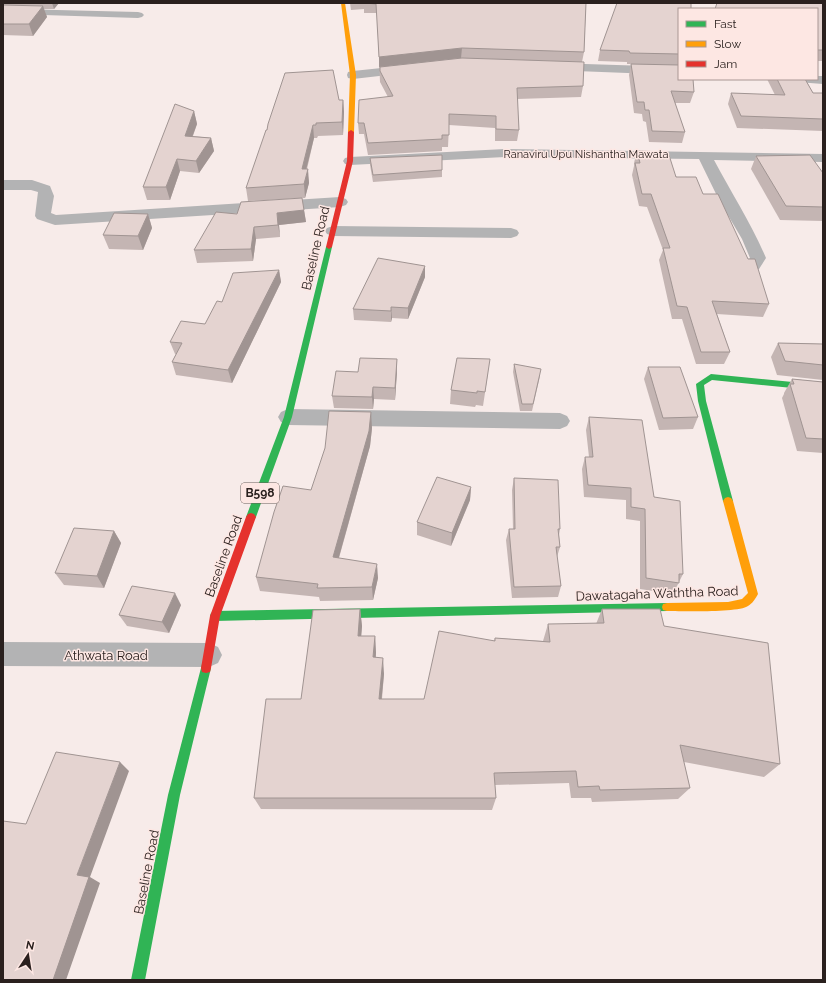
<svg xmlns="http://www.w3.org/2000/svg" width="826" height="983" viewBox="0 0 826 983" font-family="Raleway,sans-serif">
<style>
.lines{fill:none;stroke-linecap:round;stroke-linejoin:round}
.street{fill:#b3b3b4;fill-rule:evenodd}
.fast{fill:#30b455;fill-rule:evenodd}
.slow{fill:#ff9f0a;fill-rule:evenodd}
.jam{fill:#e5322d;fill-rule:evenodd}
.wall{fill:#c4b5b3}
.shaded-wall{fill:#a09492}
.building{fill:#e4d3d0;stroke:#a09492}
.labels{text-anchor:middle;stroke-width:3;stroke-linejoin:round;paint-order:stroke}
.far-street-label{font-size:11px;fill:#2a201e;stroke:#fde7e3}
.shield{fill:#fde7e3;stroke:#695c59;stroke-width:1}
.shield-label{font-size:12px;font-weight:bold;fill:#2a201e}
.street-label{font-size:13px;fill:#2a201e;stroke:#fde7e3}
</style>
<rect width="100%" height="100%" fill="#f7ebe9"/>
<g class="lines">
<!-- street -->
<g class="street">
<polygon points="16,9 138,12 142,13 144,15 142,17 138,18 12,14 10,12 12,10"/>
<polygon points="554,63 679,67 679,75 550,70 548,67 550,64"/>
<polygon points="410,65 414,66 416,69 414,72 353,79 348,78 347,75 348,72 353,71"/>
<polygon points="817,76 823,76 823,84 797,82 796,79 817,79"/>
<path d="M505 149 823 154V162L714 160C731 192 752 225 766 258L759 269 753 270 747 269 744 265 750 258 742 239 719 200 699 159 505 157 350 165 345 164 343 161 345 158 350 157Z"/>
<polygon points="3,180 32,180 50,186 54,196 51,213 56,215 340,197 346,199 348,202 346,205 340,207 55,225 37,219 35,216 38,192 31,190 3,190"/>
<polygon points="333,226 511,228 517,230 519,233 517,236 511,238 333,236 327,234 325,231 327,228"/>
<polygon points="288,409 560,413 567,416 570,421 567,426 560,429 288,425 281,422 278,417 281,412"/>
<polygon points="3,642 209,643 218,647 222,655 218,663 209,667 3,666"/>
</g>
<!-- fast -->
<g class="fast">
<polygon points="329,245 332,247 292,417 256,517 254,520 248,520 246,517 284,417 326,247"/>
<polygon points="711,374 823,385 823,391 712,380 704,385 706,401 733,501 731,504 725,504 723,501 698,401 696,384"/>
<polygon points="667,603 671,604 672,607 671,610 667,611 215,621 211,619 210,616 211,613 215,611"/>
<polygon points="206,663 210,664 211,668 180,795 145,980 131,980 168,795 201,668 202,664"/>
</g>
<!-- slow -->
<g class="slow">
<polygon points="341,3 345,3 356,75 354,132 351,134 348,132 350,75"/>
<path d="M728 497 731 498 733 501 758 594C756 598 752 604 748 606 738 613 682 611 667 611L663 610 662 607 663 604 667 603 728 602 742 599 748 593 723 501 725 498Z"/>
</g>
<!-- jam -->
<g class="jam">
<polygon points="351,130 354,132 353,161 332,247 329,249 326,247 347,161 348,132"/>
<polygon points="251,513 254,514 256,517 220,616 211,668 210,672 206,673 202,672 201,668 210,616 246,517 248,514"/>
</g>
</g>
<!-- wall -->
<g class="wall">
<polygon points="3,3 59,3 54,9 44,9 47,17 33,36 3,35"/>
<polygon points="350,3 586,3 584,52 582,62 583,86 581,97 517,99 519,130 517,141 495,141 495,128 449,125 448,147 442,147 442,151 368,155 364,134 359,134 358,123 388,97 380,82 377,13 364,13 364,9 351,10"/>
<polygon points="823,3 823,61 817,61 817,9"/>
<polygon points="679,9 679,79 694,92 690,103 675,103 685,132 682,143 649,142 646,122 643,121 642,114 634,113 629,75 631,64 627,64 627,62 598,61 600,50"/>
<polygon points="767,79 805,79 813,93 823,93 823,131 737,128 728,104 731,93 775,95"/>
<polygon points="339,100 343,100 344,112 343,135 318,136 317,138 314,138 307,169 309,183 305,198 248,201 246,188 267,130"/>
<polygon points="194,111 197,124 193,136 211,138 214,151 199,173 180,171 170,200 147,200 143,187"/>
<polygon points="637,151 703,194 748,259 769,304 763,317 717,314 730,352 724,364 696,364 682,319 672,319 659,260 663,250 647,207 639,206 632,175 634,166 634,163"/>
<polygon points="756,156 823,173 823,221 780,220 751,169"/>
<polygon points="370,158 442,170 442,177 373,182 370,165"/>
<polygon points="304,210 306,222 279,225 280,237 256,239 253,261 197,263 194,250 237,214"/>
<polygon points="148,214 152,228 143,250 109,249 103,235"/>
<polygon points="425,266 425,277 408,319 392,318 391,322 354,320 353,309"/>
<polygon points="279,270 281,282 232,383 176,375 172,362 176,354 175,354 170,342 205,324 222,302"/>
<polygon points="778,343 823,344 823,380 777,375 771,357"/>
<polygon points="397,359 397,371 395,400 374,399 373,409 334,408 332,396 358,372"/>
<polygon points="514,364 540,376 532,411 520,411 513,372"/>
<polygon points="648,367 698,417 693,429 659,430 644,379"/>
<polygon points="488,373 483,406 476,405 475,407 450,404 451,390"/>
<polygon points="792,379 823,382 823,453 797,451 782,398 784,394 784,393"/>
<polygon points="589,417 654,497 683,574 673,594 640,589 640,521 626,519 626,500 584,497 582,469 585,457 589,457 586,430"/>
<polygon points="372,428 370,446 339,558 378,578 373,600 320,601 319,597 260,591 256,577 311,490"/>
<polygon points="514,478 560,529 559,535 560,547 557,557 561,586 558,597 512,598 506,540 509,529 513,529 512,490"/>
<polygon points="471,487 470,500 451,546 417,535 417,522"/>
<polygon points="114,531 121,543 104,588 64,585 55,573"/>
<polygon points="181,605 169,633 127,626 119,615"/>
<polygon points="360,609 362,626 361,636 375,636 376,653 376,658 384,674 382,699 424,699 494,641 495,638 543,641 548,624 596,624 602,609 664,626 780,764 764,777 684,762 690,788 678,799 592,802 591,798 571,798 569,783 495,785 496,798 492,810 261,809 254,798 301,699"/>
</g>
<!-- shaded-wall -->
<g class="shaded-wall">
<polygon points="52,3 59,3 54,9"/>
<polygon points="43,6 47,17 33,36 29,24"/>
<polygon points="462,48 461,58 379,67 379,57"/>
<polygon points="343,100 344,112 343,135 342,122"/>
<polygon points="194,111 197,124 188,148 185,136"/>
<polygon points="313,125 314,138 303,182 302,169"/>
<polygon points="211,138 214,151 199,173 196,161"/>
<polygon points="177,159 180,171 170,200 166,187"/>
<polygon points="308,169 309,183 305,198 304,184"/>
<polygon points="304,210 306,222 279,225 280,237 278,225 277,213"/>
<polygon points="148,214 152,228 143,250 138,236"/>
<polygon points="254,227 256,239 253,261 251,249"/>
<polygon points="425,266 425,277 408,319 408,308"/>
<polygon points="279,270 281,282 232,383 228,370"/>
<polygon points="391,307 392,318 391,322"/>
<polygon points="397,359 397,371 395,400 395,388"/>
<polygon points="373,387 374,399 373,409 372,397"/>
<polygon points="371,412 372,428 370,446 335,571 333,557"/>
<polygon points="471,487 470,500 451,546 452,533"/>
<polygon points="114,531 121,543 104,588 97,576"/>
<polygon points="377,564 378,578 373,600 372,587"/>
<polygon points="175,593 181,605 169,633 162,622"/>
<polygon points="360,609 362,626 360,652 358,636"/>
<polygon points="375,636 376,653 374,673 373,657"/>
<polygon points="383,658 384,674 380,714 379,699"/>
<polygon points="120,762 129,771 90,877 100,883 66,980 53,980 77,875"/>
</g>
<!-- building -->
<g class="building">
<polygon points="364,3 586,3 584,52 462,48 379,57 376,4"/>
<polygon points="617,3 691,3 691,9 679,9 679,54 630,53 629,51 600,50"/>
<polygon points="717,3 823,3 823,50 817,50 817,9 715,9"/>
<polygon points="3,5 43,6 29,24 3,24"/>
<polygon points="462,58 584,62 583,86 517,88 519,130 496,129 496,116 449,114 449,135 442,135 442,139 368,143 364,123 358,123 359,100 393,96 380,71 380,67"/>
<polygon points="631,64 679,65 679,79 693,79 694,92 671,91 685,132 652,131 649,110 645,110 644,102 637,102"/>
<polygon points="333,70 339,100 343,100 342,122 316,123 316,125 313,125 302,169 308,169 304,184 246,188 266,130 267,130 268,124 285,73"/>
<polygon points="777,79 805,79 813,93 823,93 823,119 741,116 731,93 785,95"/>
<polygon points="175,104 194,111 185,136 211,138 196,161 177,159 166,187 143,187"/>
<polygon points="637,151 668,152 676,177 696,177 703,194 718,194 748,259 755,259 769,304 712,301 730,352 701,352 687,307 677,306 663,248 670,248 651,194 642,194 635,163 640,163"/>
<polygon points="442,155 442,170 373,175 370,158"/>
<polygon points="810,155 823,173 823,207 786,206 756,156"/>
<polygon points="302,198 304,210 277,213 278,225 254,227 251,249 194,250 216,212 237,214 241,202"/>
<polygon points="114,213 148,214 138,236 103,235"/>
<polygon points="378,258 425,266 408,308 391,307 391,311 353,309"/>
<polygon points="279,270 228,370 172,362 182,343 170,342 181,321 205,324 217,301 222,302 233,273"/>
<polygon points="778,343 823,344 823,365 785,361"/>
<polygon points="360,358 397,359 395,388 373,387 372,397 332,396 336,371 358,372"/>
<polygon points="457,358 490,359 485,392 477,391 477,393 451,390"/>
<polygon points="514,364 541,369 533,404 522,404"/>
<polygon points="648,367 680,367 698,417 663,418"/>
<polygon points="792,379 823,382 823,439 806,438 790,384 794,384"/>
<polygon points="329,411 371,412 369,431 333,557 377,564 372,587 317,588 318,584 256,577 274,512 283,486 311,490 325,448"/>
<polygon points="589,417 642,420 654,497 680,501 683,574 679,574 679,583 646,578 645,509 631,507 631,488 588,485 585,457 593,457"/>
<polygon points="437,477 471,487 452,533 417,522"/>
<polygon points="514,478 558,480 560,529 558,529 560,547 556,547 561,586 514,587 509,529 515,529"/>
<polygon points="74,528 114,531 97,576 55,573"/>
<polygon points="132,586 175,593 162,622 119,615"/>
<polygon points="360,609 358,636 375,636 373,657 383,658 379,699 424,699 439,631 495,641 495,638 550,642 548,624 604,623 602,609 660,609 664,626 768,643 780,764 680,745 690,788 600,790 599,786 578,787 576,771 494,773 496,798 254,798 266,699 301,699 313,610"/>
<polygon points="56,752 120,762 77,875 89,877 53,980 3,980 3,821 26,824"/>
</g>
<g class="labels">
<!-- far-street labels -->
<g class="far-street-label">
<text x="586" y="158">Ranaviru Upu Nishantha Mawata</text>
</g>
<!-- shield labels -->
<rect class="shield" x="241" y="483" width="38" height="20" rx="3"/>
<g class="shield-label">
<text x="260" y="497">B598</text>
</g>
<!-- street labels -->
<g class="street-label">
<text transform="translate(315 248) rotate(-77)" y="5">Baseline Road</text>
<text transform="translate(223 556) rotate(-70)" y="5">Baseline Road</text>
<text transform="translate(657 593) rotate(-2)" y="5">Dawatagaha Waththa Road</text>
<text x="106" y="660">Athwata Road</text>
<text transform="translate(146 872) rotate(-79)" y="5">Baseline Road</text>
</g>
</g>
<!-- border -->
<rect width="826" height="983" fill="none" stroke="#2a201e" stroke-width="8"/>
<!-- legend -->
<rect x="678" y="8" width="140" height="72" fill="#fde7e3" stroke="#a99794"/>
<rect x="686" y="21" width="20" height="6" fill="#30b455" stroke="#a99794"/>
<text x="714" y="28" font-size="12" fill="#2a201e">Fast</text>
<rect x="686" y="41" width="20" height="6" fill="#ff9f0a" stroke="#a99794"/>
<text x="714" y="48" font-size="12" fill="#2a201e">Slow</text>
<rect x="686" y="61" width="20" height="6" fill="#e5322d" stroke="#a99794"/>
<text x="714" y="68" font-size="12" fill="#2a201e">Jam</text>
<!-- north arrow -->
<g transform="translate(28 955) rotate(12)" stroke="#fde7e3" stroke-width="3" paint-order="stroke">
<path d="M0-3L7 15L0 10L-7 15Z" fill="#2a201e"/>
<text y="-6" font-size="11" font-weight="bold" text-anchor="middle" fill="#2a201e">N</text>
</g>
</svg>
